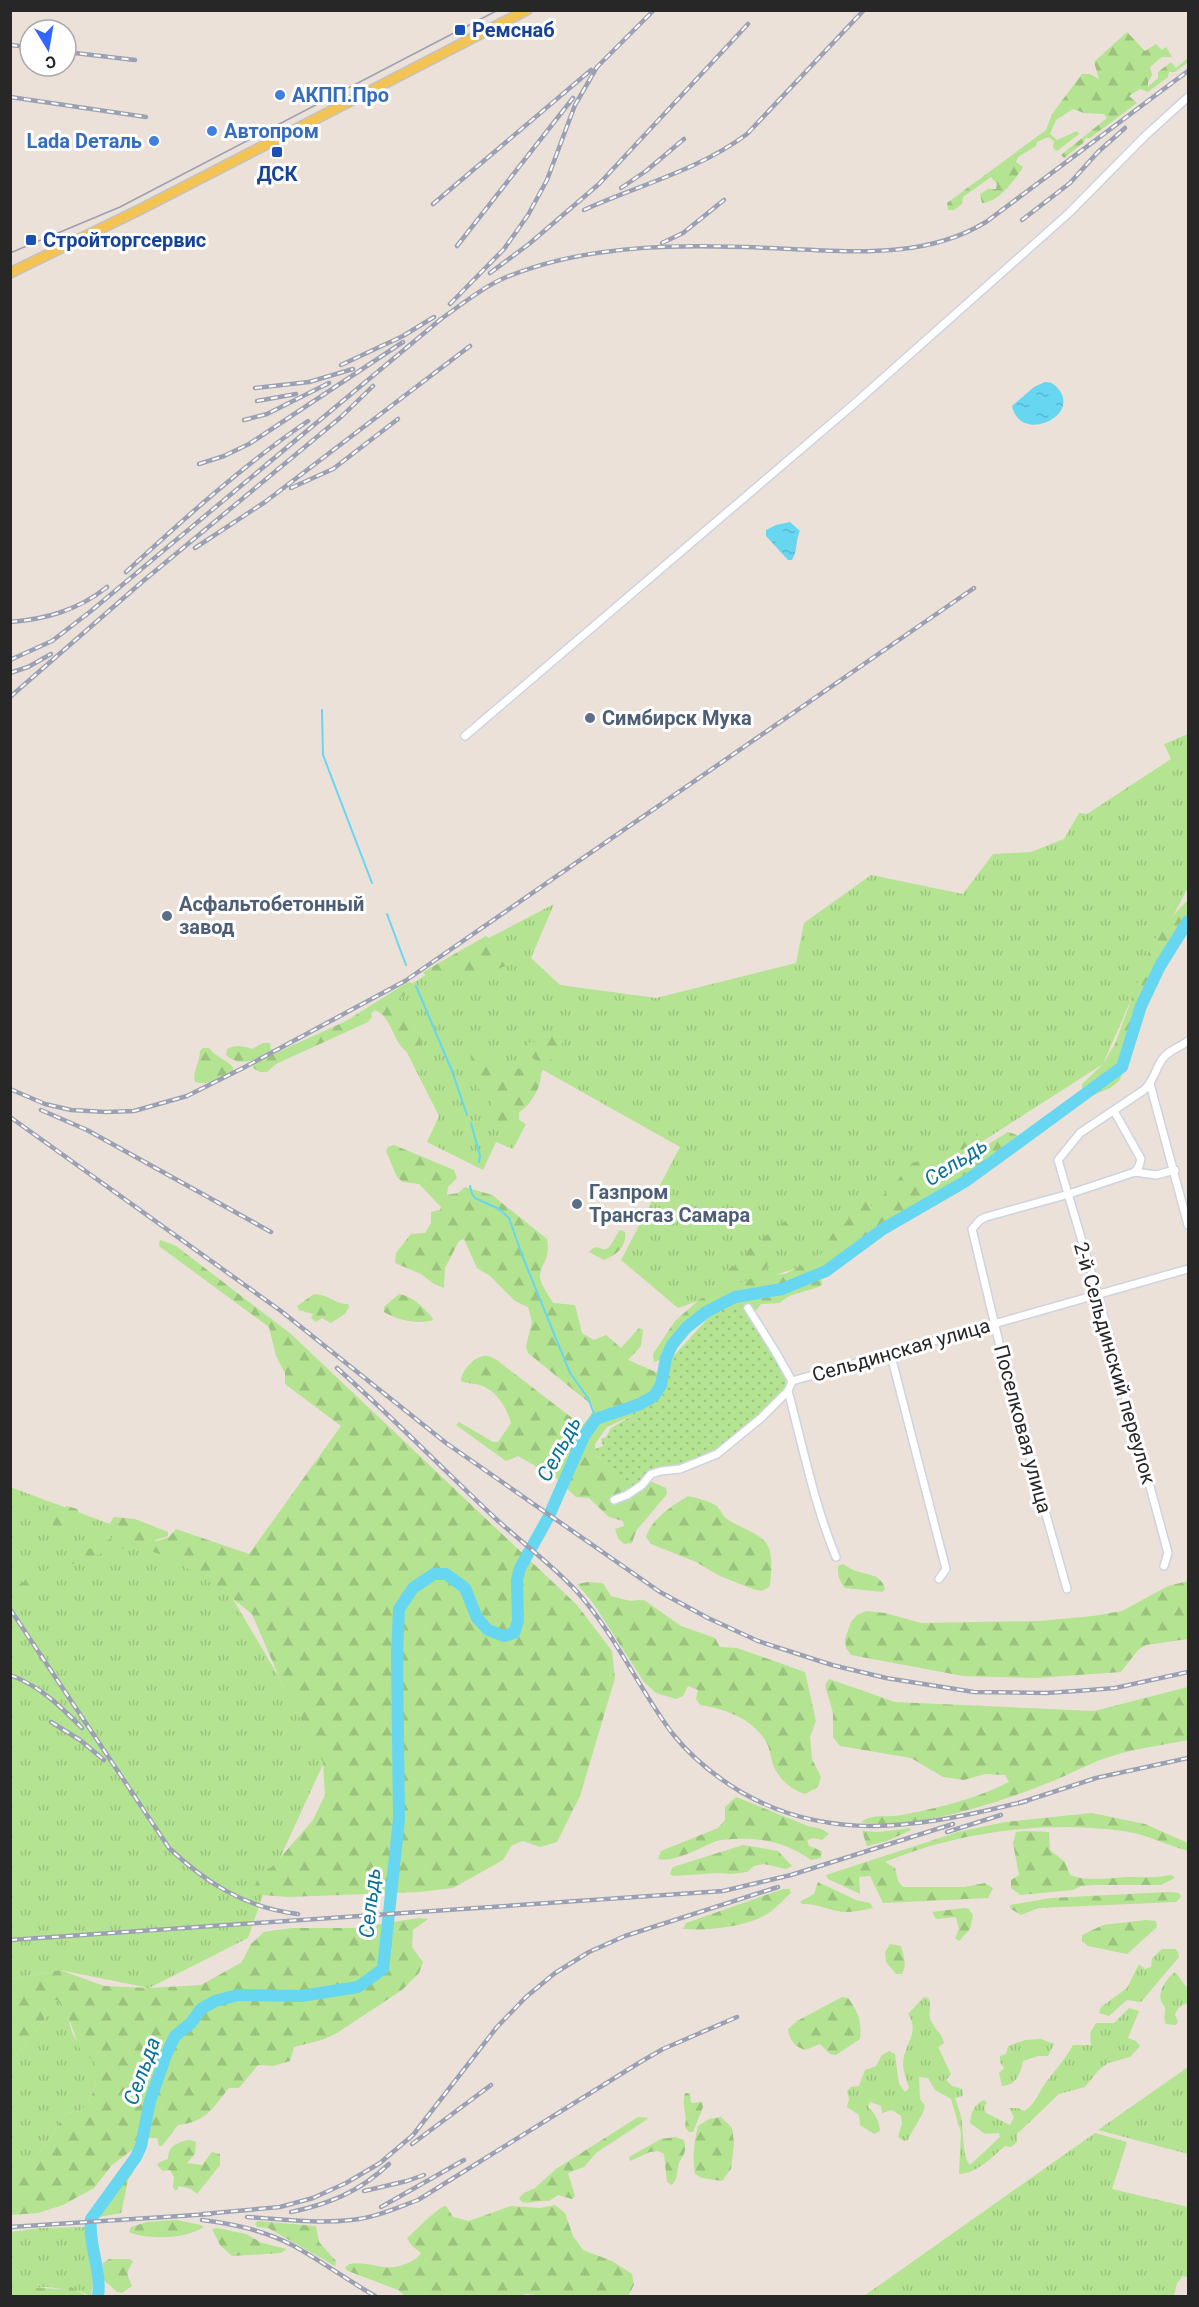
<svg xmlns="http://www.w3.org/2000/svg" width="1199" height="2307" viewBox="0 0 1199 2307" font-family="Roboto,sans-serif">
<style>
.grass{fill:url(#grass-tufts)}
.forest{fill:url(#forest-firs)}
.park{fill:url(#park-dots)}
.water{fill:url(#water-ripples)}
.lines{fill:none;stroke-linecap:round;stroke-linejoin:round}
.stream{stroke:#67d6f1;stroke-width:2}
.river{stroke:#67d6f1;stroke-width:12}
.minor-casing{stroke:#cdd3e1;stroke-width:10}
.major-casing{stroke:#c3c3c3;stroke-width:12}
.minor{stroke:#fff;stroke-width:7}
.major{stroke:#f3c354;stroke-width:9}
.tram{stroke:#9ba0b3;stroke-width:1.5}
.rail-casing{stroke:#9ba0b3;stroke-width:4.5}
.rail{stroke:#fff;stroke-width:2;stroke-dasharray:7;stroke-linecap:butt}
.transit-dot{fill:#1a4fb4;stroke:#fff;stroke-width:2}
.shop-dot{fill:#3f7fe0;stroke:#fff;stroke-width:2}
.service-dot{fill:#5c6f8a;stroke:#fff;stroke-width:2}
.labels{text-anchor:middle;stroke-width:6;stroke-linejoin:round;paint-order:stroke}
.transit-label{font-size:20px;font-weight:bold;fill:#164399;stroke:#fff;text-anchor:start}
.shop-label{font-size:20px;font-weight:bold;fill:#366cbe;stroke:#fff;text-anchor:start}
.service-label{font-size:20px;font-weight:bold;fill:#4e5e75;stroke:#fff;text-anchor:start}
.street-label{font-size:20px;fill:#272727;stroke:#fff}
.water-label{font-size:21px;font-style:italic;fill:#0a7299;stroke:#fff}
</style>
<defs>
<pattern id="grass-tufts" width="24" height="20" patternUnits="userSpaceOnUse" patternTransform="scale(1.5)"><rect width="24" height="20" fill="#b4e392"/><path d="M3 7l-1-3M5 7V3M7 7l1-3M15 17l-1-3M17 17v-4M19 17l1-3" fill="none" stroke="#9bc37e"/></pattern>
<pattern id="forest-firs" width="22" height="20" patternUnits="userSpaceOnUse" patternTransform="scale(1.5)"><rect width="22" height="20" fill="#b4e392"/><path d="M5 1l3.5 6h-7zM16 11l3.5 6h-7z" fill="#9bc37e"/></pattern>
<pattern id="park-dots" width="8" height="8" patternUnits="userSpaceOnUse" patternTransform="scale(1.5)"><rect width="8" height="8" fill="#b4e392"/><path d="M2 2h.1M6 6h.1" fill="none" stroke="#9bc37e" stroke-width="1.8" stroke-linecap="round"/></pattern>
<pattern id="water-ripples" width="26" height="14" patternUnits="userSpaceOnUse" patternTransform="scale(1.5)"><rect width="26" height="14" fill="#67d6f1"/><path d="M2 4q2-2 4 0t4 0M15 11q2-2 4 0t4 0" fill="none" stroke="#59b8cf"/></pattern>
</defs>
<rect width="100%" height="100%" fill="#ebe1d8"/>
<!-- grass -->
<g class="grass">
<polygon points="1188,734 1188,889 1186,891 1136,988 1103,1064 874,1211 808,1265 754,1281 678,1308 621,1260 680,1147 543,1070 516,1118 526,1124 513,1149 496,1142 483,1170 427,1142 439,1116 382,1003 458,954 554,904 531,958 560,985 656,998 796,963 804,923 871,875 963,894 993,854 1031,852 1064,839 1079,813 1087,814 1171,759 1164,744"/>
<polygon points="10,1487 164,1544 217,1572 280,1679 324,1762 263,1895 248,1938 149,1988 60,1970 11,1979"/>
<polygon points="1162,1949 1175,1949 1178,1952 1179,1957 1141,2002 1127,2000 1109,2016 1099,2013 1101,2007 1127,1988 1139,1964 1145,1969 1151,1967 1152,1958"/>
<path d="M1175 1972 1188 1989V2003C1182 2005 1177 2008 1175 2015L1178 2021 1176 2025 1166 2024C1163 2017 1165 2016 1165 2010 1165 2005 1163 2005 1161 2001 1158 1990 1167 1978 1175 1972Z"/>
<path d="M924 1997 928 1998C933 2006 927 2013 931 2021 935 2030 942 2033 944 2043L938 2047 951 2074 946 2080 952 2086 962 2089 963 2096 955 2098C957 2105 960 2111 961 2117 964 2131 962 2157 970 2165L1000 2137 999 2133 985 2134 970 2123C971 2113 974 2104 984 2100L987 2103 984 2107 986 2113 1010 2125 1014 2117 1009 2108H1018L1024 2111C1035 2105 1037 2095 1044 2085 1054 2071 1065 2060 1073 2045H1091L1090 2033 1096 2023H1114L1129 2008 1139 2011 1128 2038 1136 2041 1140 2046 1130 2057 1108 2063 1098 2071 1085 2087 1059 2094 1017 2134V2142L1011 2147 1005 2146C992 2157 978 2173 959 2174L961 2133 951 2099 935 2090 928 2078 919 2077 920 2099 925 2106C922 2118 913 2128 908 2140L904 2141 898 2137 902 2123 901 2116 892 2110 882 2113 881 2106 870 2102 868 2107C875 2113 879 2121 880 2131L874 2134 860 2125 859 2115 847 2107 849 2099 847 2091 851 2087 859 2086 865 2070 876 2066 882 2055 889 2051 895 2054 899 2084 905 2092 909 2088C907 2081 903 2071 903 2064 903 2045 921 2033 908 2014Z"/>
<path d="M51 2000H57C73 2016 66 2022 75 2038 79 2045 89 2051 93 2059 101 2080 93 2096 81 2111L66 2113 39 2154 11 2172V2062L46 2017Z"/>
<path d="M1041 2039 1054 2044 1048 2056H1038L1023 2061C1020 2074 1017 2085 1002 2086L999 2073 1004 2068 1000 2062V2056L1006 2054 1008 2046 1025 2040Z"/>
<polygon points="1188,2067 1188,2154 1098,2130"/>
<polygon points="1095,2133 1127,2142 1112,2189 1188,2207 1188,2277 1183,2276 1177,2283 1174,2296 864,2296"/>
<polygon points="86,2227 93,2280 91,2296 76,2290 47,2287 35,2288 33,2283 30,2283 22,2288 11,2288 11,2232 41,2228"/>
</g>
<!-- forest -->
<g class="forest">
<path d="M1127 32 1145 51 1156 44 1162 50 1166 47 1172 57H1162L1150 67 1152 75 1148 82V87L1158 78V72L1171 62 1176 68 1188 58V62L1175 72H1169L1168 77 1148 92 1140 89 1129 96 1137 103 1090 138H1086L1083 143 1064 158 1061 155 1107 118 1104 114 1084 113 1073 109 1056 120 1050 134 1057 140 1077 131 1079 134 1057 151 1053 148 1054 141 1048 137 1037 142 1036 146 1018 157 1016 162 1023 167C1015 180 998 203 982 203L980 194 988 189H996L997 184 991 177 963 197 962 204 954 210H948L947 203 1046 130 1052 114 1082 74H1090L1099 79 1094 62Z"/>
<polygon points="1188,900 1188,930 1158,980 1126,1040 1123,1073 1119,1081 1110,1088 1089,1097 1082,1089 1082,1084 1103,1064 1115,1044 1152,943 1178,910"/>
<polygon points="486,936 513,957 513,963 495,970 460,973 446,970 425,975 423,972"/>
<path d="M408 982 412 983 413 986 410 993 392 1001 388 1006 420 1037 421 1047 411 1054C392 1046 394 1018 375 1010L371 1013 372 1017 368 1022 276 1064 267 1072H260L253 1068 252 1064 346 1021Z"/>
<path d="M555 1033 562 1040C562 1054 554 1058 542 1064L532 1058 526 1049 528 1043C542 1041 543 1038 555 1033Z"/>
<path d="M263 1043H270L271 1050C256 1060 241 1068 226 1055L227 1049C236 1044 243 1046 252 1049Z"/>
<path d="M479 1043 483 1050 493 1058 491 1065 499 1066 506 1063 522 1070 533 1063C552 1072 532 1105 519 1112V1119L515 1124 492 1125C485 1114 495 1104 490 1093 485 1092 480 1091 477 1087 474 1083 476 1078 475 1073 472 1062 467 1050 479 1043Z"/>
<path d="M203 1048H209C216 1057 226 1060 233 1067V1071C221 1077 209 1086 195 1082 192 1072 200 1062 200 1051Z"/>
<polygon points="972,1126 977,1128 978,1148 955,1150 956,1142 965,1137"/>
<path d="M1008 1132 1017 1135 1016 1145 966 1181 883 1229 826 1271 821 1277 822 1285C807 1293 792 1291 780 1303L761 1304 755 1312C749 1310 740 1305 733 1305 702 1305 677 1334 666 1358L654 1362 653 1354 675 1321 700 1299 760 1275 785 1274 820 1256 833 1233 849 1219 839 1210 850 1197 864 1196 871 1206 891 1188 912 1163 928 1158 939 1161 955 1170 968 1168 985 1153 990 1143Z"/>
<path d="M394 1145 454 1170 457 1178 448 1187 447 1195 458 1193 465 1187 492 1195 547 1239C551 1261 540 1263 540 1277 541 1286 549 1295 553 1303L575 1305 582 1333 594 1340 606 1335 621 1348 639 1328 643 1330 641 1346 628 1360 658 1373 676 1369 670 1398 607 1427 595 1444 596 1456 631 1482 650 1481 666 1488 667 1494 636 1531 632 1543 624 1544 618 1538 615 1529 624 1526 623 1521 609 1517 589 1498 576 1497 556 1478 518 1456 506 1461 456 1425 459 1422 493 1442H498L511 1423C507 1408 496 1390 480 1385 474 1383 468 1384 461 1381 461 1370 477 1353 489 1356 491 1357 497 1360 498 1361L580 1424H584L594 1410 592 1405 528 1353 526 1346 532 1322 528 1307 515 1301 490 1276 477 1268 464 1239 459 1241 445 1268 444 1288 434 1284 421 1274 395 1263 396 1253 411 1234 425 1233 431 1223V1212L440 1210 441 1207 419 1184 403 1182 397 1177 386 1151 388 1147Z"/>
<path d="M789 1218H796L799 1224 796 1228 768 1245 767 1248C768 1258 771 1264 762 1273L735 1282 725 1281 723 1277 725 1271 734 1266 751 1247Z"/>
<path d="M620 1230 625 1232C627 1247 616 1255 604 1260L589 1252C598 1241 601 1253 608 1248 613 1244 616 1234 620 1230Z"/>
<polygon points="160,1240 176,1246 291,1334 577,1605 612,1651 615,1678 580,1796 557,1842 540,1847 523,1841 512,1845 503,1860 453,1888 419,1892 288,1897 263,1895 254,1889 259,1874 273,1866 313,1820 325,1795 323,1762 280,1679 252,1614 218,1587 171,1558 151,1551 149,1546 151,1543 169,1537 176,1529 249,1554 341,1426 285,1384 285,1373 276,1356 269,1327 167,1252 159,1246"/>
<path d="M314 1294C329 1294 333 1304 348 1304L349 1307 345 1314 331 1323 322 1318 316 1322 311 1318 313 1314 299 1310 297 1306Z"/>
<path d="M399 1294C412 1296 423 1307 432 1317L433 1320C418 1325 397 1320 384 1312V1307Z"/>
<path d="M688 1496C697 1498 707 1500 715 1505 721 1508 721 1515 727 1519 739 1528 763 1533 769 1548 773 1560 771 1574 770 1586L762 1591 753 1589 720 1576 696 1562 651 1544 646 1537C652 1518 672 1506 688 1496Z"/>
<path d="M67 1506 77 1509 82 1518 75 1531 63 1537 53 1530C52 1517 55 1512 67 1506Z"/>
<path d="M114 1517 135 1519 168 1532V1536C140 1546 110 1549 82 1560 61 1568 44 1584 23 1590L18 1585 51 1567 114 1537 115 1532 110 1523Z"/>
<path d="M843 1564C847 1566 852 1570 856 1571 868 1575 881 1574 885 1589L882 1592 845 1588C840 1582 837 1575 838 1566Z"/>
<polygon points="1188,1581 1188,1639 1146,1645 1138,1650 1121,1672 1037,1678 963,1676 851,1655 846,1648 845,1639 851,1622 857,1615 866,1611 885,1613 921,1623 1039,1621 1093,1616 1122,1611 1168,1586"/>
<path d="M588 1582 603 1583 611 1596 630 1601 644 1600 681 1626 715 1638 720 1647 737 1648 805 1672 816 1721 810 1737 812 1759 821 1777 818 1787 805 1794C792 1790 780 1780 774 1767 770 1759 771 1748 765 1740 751 1718 725 1709 700 1705L696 1699 698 1690 688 1686 683 1696 676 1699 656 1693 644 1682 593 1603 577 1584Z"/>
<path d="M829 1679 895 1702 1094 1711 1188 1687V1740C1163 1745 1137 1748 1112 1756 1092 1762 1072 1773 1053 1781 1004 1801 913 1832 861 1822 873 1813 888 1818 902 1815 938 1808 976 1799 1009 1782L1005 1775 985 1774 964 1780 943 1777 911 1758 840 1746 833 1737V1713L825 1685Z"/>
<path d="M736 1797 808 1826 822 1829 829 1834 822 1840 813 1838 807 1840 809 1846 822 1851 821 1858 811 1860C787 1843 762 1837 733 1839 726 1840 720 1839 714 1842 700 1848 673 1863 658 1859L661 1851 718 1828 725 1820V1807Z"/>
<path d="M1092 1813 1145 1824 1188 1843V1851C1166 1845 1146 1834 1123 1831 1044 1820 958 1832 885 1862L895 1868 898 1881 903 1887H964L985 1883 993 1888 988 1898 883 1903 870 1876 859 1877 860 1894 828 1879 826 1875 958 1832 1005 1822Z"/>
<polygon points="910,1828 911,1830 887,1841 867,1846 862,1831 880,1832"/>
<path d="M1024 1831 1049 1832 1050 1850 1065 1862 1070 1875C1089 1882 1108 1878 1127 1877 1144 1877 1154 1878 1171 1875L1175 1878 1161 1885H1093L1081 1886 1073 1890 1020 1895 1011 1888V1880L1019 1875 1013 1843 1016 1832Z"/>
<polygon points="743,1845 778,1851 792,1866 786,1869 764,1864 754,1866 747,1872 731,1874 718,1873 673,1876 670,1874 673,1867"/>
<path d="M818 1882 856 1900 870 1903 873 1908C864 1910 854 1912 845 1912 830 1911 817 1903 802 1904L800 1902 814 1894Z"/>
<path d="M783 1889H790L791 1893C784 1899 777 1907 770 1912 750 1927 707 1931 683 1929L686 1923Z"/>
<polygon points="1167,1892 1179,1893 1181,1897 1176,1902 1039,1908 1021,1915 1011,1909 1010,1905 1051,1898"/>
<polygon points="964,1908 969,1909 973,1915 970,1929 959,1941 955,1938 959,1929 956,1917 936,1919 932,1912"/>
<path d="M419 1918 428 1919 413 1930 412 1947 423 1962 419 1973 402 1990 337 2033 322 2040 294 2047 290 2061 273 2066 258 2065 239 2088H229C212 2109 206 2122 178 2125L162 2146H159L157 2138H148L112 2165 94 2188 63 2205 38 2213 11 2215V2172L39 2154 66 2113 81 2111C98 2089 97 2085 93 2059L83 2056C74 2037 71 2015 57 2000H51L53 2014 46 2017 11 2062V1979L60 1970 104 1986 149 1988 201 1985 242 1962 251 1944 264 1932 292 1928H354Z"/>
<polygon points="1146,1920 1156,1921 1157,1927 1127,1954 1088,1946 1082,1941 1082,1935 1103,1925"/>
<path d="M890 1944 901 1946C904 1957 907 1964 902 1974H896L886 1962 885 1952Z"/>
<path d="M842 1997 848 1998C858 2011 862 2022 860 2039L836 2055 830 2054 820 2044 805 2050C795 2047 789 2040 788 2029L797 2021Z"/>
<path d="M685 2093H690L691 2103 702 2102 703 2107 693 2132H689L685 2127C688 2114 681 2107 685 2093Z"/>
<path d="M638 2117 649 2118 596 2153 584 2167 568 2173 575 2196 572 2199 558 2195 549 2201C539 2200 532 2204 522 2202L519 2198 524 2193 535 2188 556 2169Z"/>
<path d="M721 2117 732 2128 734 2143 731 2169 722 2181 702 2178 695 2174C692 2157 694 2143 698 2126L709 2119Z"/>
<path d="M675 2137 684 2140C688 2156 680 2156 678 2167 676 2176 678 2178 672 2185L667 2182 664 2154 658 2151 650 2152 630 2161 629 2157 661 2139Z"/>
<path d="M189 2140 196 2142 195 2154 187 2163 202 2165 212 2152 220 2154V2165L197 2194 191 2189 179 2186 176 2191 173 2188 174 2177 170 2170 163 2171 157 2165 160 2162 168 2159C169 2145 176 2143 189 2140Z"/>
<polygon points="131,2169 134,2171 128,2180 121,2213 99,2217 97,2215 114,2184"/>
<path d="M555 2205 565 2213 573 2236 583 2250 612 2261 632 2274 634 2285 628 2296H547L527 2294 514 2296H405L398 2290 348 2271 345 2268 349 2264C373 2260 383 2275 410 2262 415 2259 418 2258 421 2253L411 2245 407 2238C417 2230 436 2208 446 2206L453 2217 469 2221 511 2206 540 2208Z"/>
<path d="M177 2220 201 2225 203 2227C188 2239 146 2240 129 2232L131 2227 147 2222Z"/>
<polygon points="257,2221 316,2226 319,2242 336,2261 335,2266 268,2228 257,2227 255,2224"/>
<polygon points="217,2228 246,2234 262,2243 287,2249 281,2253 232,2256 220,2245 212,2229"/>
<path d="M109 2259H129L133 2261C126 2275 126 2271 132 2286L122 2293 117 2292 104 2280 103 2263Z"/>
<path d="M30 2283H33L35 2288C47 2288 59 2290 71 2287L87 2296H11V2288H22Z"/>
</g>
<!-- park -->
<polygon class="park" points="734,1303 744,1307 770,1347 786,1379 785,1390 752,1422 717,1450 680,1467 647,1474 630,1489 596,1455 595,1449 603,1446 601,1439 606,1437 611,1428 662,1398 670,1360 710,1316"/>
<!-- water -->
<g class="water">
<path d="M1045 382C1053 382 1055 385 1060 391 1078 418 1020 443 1012 406L1034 387Z"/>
<path d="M790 522 800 531C795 541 798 551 792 560H788L766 536V530L776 525Z"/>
</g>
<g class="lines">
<!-- stream -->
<g class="stream">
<polyline points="322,710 323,755 372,883"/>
<polyline points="387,914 406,965"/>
<polyline points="416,986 452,1071 467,1115"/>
<polyline points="471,1123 480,1156 479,1162"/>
<polyline points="470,1186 472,1194 475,1198 499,1209 509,1218 522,1255 570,1373 588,1398 596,1419"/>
</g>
<!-- river -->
<path class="river" d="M98 2296C102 2270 88 2245 91 2219L136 2157 141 2146 150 2101 166 2055 175 2036 191 2023 201 2009 215 2001 238 1995 301 1996 358 1987 383 1969 399 1819 397 1655 399 1609 413 1588 434 1574H446L465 1588 477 1618 488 1630 504 1636 514 1633 518 1621 517 1580 520 1568 548 1518 584 1436 596 1419 640 1404 654 1396 661 1385 666 1358 672 1345 686 1328 706 1312 735 1297 782 1289 826 1271 883 1229 966 1181 1122 1067 1141 1006 1160 966 1188 921"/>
<!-- minor casing -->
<g class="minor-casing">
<g id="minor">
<polyline points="465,736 854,404 1069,213 1145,136 1188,97"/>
<polyline points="1150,1084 1188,1225"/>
<polyline points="1135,1172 1156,1175 1175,1170"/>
<polyline points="748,1308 775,1351 792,1381"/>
<polyline points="890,1352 946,1569 939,1579"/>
<path d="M788 1391C803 1447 814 1504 836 1557"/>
<polyline points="614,1500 627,1495 642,1485 651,1474 661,1471 680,1469 717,1454 761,1418 788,1391 792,1381 1188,1269"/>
<path d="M1164 1566 1168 1553 1098 1295 1058 1160 1080 1133 1144 1090C1153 1082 1155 1071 1161 1061 1168 1050 1179 1048 1188 1041"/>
<polyline points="1067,1589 1007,1376 972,1229 980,1220 986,1217 1069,1194 1135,1172 1139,1166 1141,1159 1114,1111"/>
</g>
</g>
<!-- major casing -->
<g class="major-casing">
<polyline id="major" points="10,273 141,209 527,10"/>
</g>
<!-- minor -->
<use href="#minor" class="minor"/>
<!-- major -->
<use href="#major" class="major"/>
<!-- tram -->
<polyline class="tram" points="10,253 120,207 498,10"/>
<!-- rail casing -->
<g class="rail-casing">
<g id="rail">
<polyline points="10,45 30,47"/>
<polyline points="66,52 135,60"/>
<polyline points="10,97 146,117"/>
<polyline points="621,188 646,171 684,139"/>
<polyline points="433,204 591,70"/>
<path d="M584 210C639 185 699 170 747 134L864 10"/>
<polyline points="1022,220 1070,183 1098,152 1125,128"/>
<polyline points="662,243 683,233 724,200"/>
<polyline points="457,246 573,98"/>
<polyline points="490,273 529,244 599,184 748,24"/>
<polyline points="450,304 504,249 528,215 547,180 575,105 597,67 654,10"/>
<polyline points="341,365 403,336 434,317"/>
<polyline points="255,388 309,382 353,369"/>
<polyline points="257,401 296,394"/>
<polyline points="244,420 267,414 329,383"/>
<polyline points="199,464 224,456 249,444 403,342"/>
<polyline points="291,488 333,469 398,419"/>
<polyline points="195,548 265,502 470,346"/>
<path d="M126 572C184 519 243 465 308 421"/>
<path d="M10 622C47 619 78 610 107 587"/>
<path d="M10 660 52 641 91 611 441 319C461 305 480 289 502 279 590 241 696 244 790 249 856 252 927 258 986 222L1188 71"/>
<polyline points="10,673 28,667 51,654"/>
<polyline points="10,697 142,582 341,417 373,386"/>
<polyline points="10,1089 45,1104 71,1110 106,1112 134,1111 187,1096 243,1068 405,981 974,588"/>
<polyline points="41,1110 87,1130 271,1232"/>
<polyline points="10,1117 281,1311 446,1443 660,1592 708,1618 758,1641 832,1665 886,1678 974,1692 1046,1693 1077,1691 1115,1688 1188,1672"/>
<path d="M337 1368C391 1416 442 1468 495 1518 522 1543 554 1566 579 1594 616 1636 639 1689 672 1733 691 1757 716 1777 741 1792 834 1846 929 1825 1027 1801"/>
<path d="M10 1609 169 1848C206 1883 246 1908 298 1914"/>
<path d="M10 1675C40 1686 60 1706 82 1728"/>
<polyline points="51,1722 80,1740 104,1760"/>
<polyline points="1019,1803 1096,1778 1188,1758"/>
<polyline points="947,1832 1001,1815"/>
<polyline points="10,1940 723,1891 791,1875 953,1824"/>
<polyline points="412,2144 491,2085"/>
<polyline points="364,2191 407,2181 424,2175"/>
<polyline points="381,2207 464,2160"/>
<path d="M291 2212C330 2204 360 2191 389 2164"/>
<polyline points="203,2214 280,2207 313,2198 346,2183 380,2163 413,2135 497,2027 526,1997 555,1973 589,1952 625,1936 778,1887"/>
<path d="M247 2217C281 2219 317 2224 351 2220 374 2218 396 2208 418 2200L642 2061 663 2049 737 2017"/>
<path d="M202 2220C233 2224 263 2230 292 2245 320 2260 347 2280 375 2296"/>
<polyline points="10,2227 211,2214"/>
</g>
</g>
<!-- rail -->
<use href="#rail" class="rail"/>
</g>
<!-- markers -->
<g class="transit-dot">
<rect x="454" y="24" width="12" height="12" rx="3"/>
<rect x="271" y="146" width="12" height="12" rx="3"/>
<rect x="25" y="234" width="12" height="12" rx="3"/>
</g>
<g class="shop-dot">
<circle cx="280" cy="95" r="6"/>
<circle cx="212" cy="131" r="6"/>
<circle cx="154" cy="141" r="6"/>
</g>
<g class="service-dot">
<circle cx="590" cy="718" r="6"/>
<circle cx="167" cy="916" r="6"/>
<circle cx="577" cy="1204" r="6"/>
</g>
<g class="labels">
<!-- transit labels -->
<g class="transit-label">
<text x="472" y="37">Ремснаб</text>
<text x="277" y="181" text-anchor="middle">ДСК</text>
<text x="43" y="247">Стройторгсервис</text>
</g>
<!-- shop labels -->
<g class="shop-label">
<text x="292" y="102">АКПП.Про</text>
<text x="224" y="138">Автопром</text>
<text x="142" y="148" text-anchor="end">Lada Dеталь</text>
</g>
<!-- service labels -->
<g class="service-label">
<text x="602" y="725">Симбирск Мука</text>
<text x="179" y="911">Асфальтобетонный<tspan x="179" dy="23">завод</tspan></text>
<text x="589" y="1199">Газпром<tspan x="589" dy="23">Трансгаз Самара</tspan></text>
</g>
<!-- street labels -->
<g class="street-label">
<text transform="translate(901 1350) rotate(-16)" y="7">Сельдинская улица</text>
<text transform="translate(1115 1363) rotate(74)" y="7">2-й Сельдинский переулок</text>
<text transform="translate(1023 1429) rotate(75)" y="7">Поселковая улица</text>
</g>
<!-- water labels -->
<g class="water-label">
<text transform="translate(956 1162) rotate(-33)" y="7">Сельдь</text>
<text transform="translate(559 1449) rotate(-62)" y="7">Сельдь</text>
<text transform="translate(370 1903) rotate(-84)" y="7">Сельдь</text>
<text transform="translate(142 2071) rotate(-70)" y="7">Сельда</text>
</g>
</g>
<!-- border -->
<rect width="1199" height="2307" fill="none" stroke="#272727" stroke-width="24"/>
<!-- north arrow -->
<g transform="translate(48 48) rotate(169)"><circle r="28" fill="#ffffff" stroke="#a9a9a9" stroke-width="1.5"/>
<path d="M0-4.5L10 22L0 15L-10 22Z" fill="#3266fe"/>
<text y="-9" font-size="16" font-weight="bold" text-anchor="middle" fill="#272727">С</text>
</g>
</svg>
